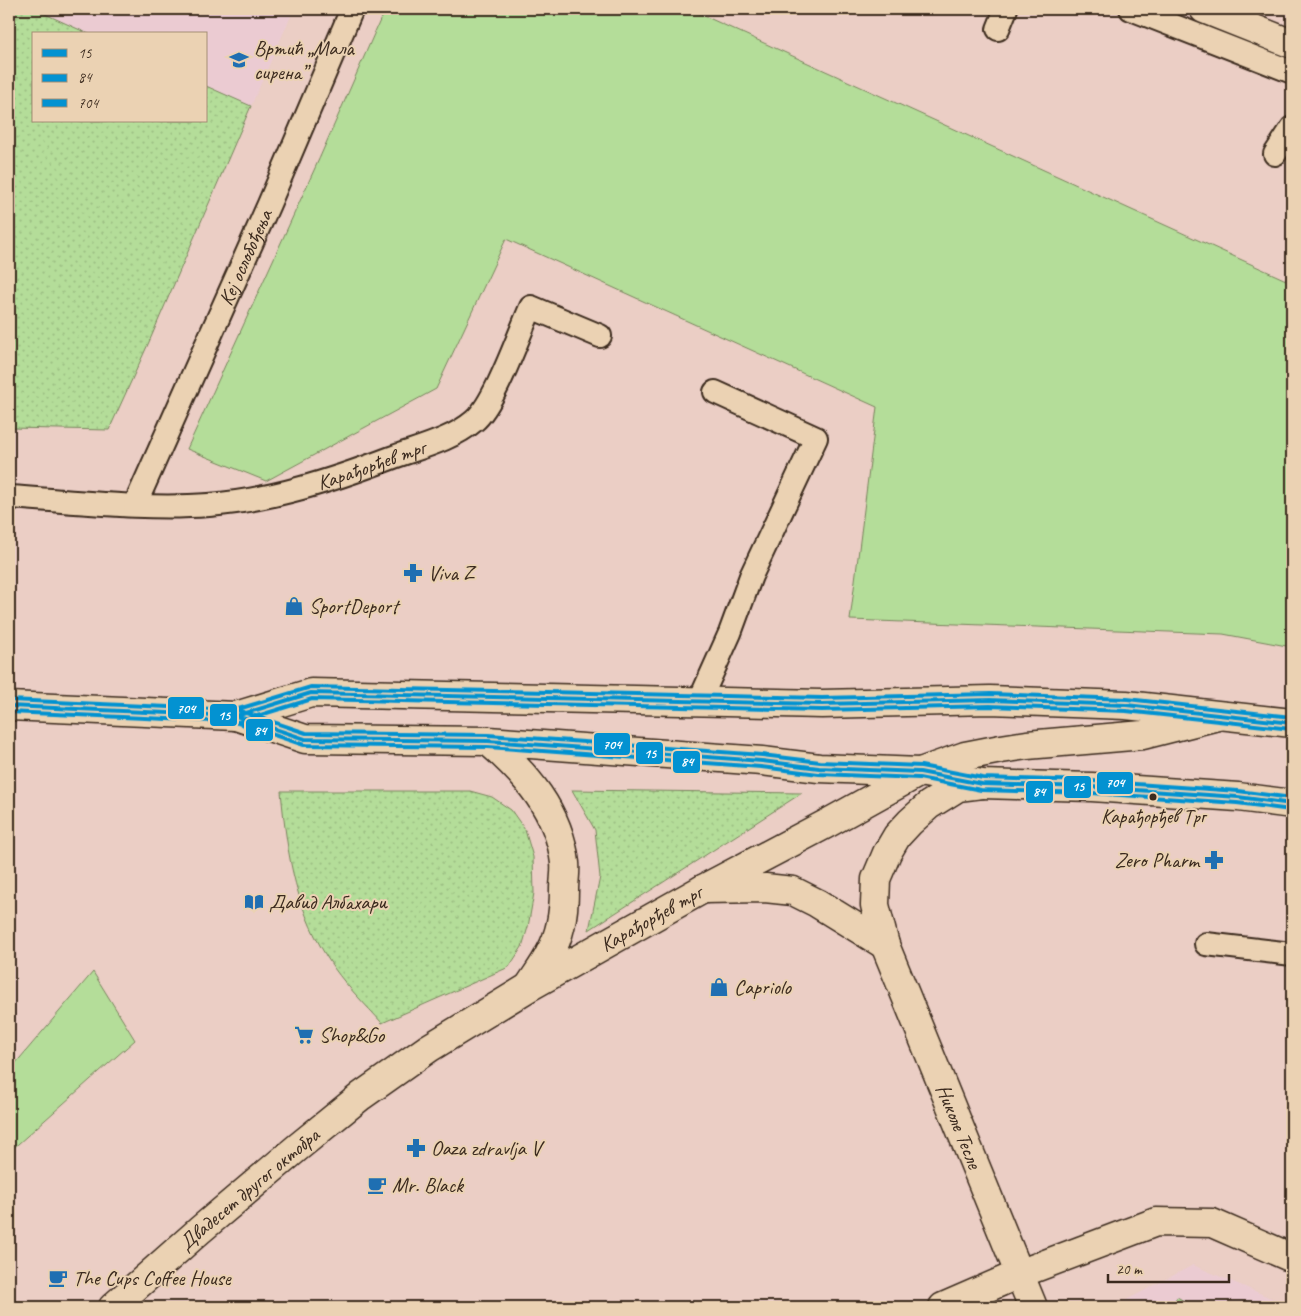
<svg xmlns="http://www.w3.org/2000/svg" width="1301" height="1316" viewBox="0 0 1301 1316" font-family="Caveat,sans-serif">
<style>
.built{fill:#ebcbd2}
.grass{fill:url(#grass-dots);stroke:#78845c}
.park{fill:#b4dd99;stroke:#78845c}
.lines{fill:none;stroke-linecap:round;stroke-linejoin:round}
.lane-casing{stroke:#3b2a1e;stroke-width:26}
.street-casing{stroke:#3b2a1e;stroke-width:31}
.secondary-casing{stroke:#3b2a1e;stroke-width:31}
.lane{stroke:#ebd2b3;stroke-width:22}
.street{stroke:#ebd2b3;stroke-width:28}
.secondary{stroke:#ebd2b3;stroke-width:28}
.bus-1-casing{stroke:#ebd2b3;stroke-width:8}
.bus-2-casing{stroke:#ebd2b3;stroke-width:8}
.bus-3-casing{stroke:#ebd2b3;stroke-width:8}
.bus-1{stroke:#0392d1;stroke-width:4}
.bus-2{stroke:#0392d1;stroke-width:4}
.bus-3{stroke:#0392d1;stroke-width:4}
.bus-dot{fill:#3b2a1e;stroke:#ebd2b3;stroke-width:2}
.labels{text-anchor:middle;stroke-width:4;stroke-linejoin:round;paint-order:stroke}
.bus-label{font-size:20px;fill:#3b2a1e;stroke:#ebd2b3}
.poi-label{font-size:21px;fill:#3b2a1e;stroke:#ebd2b3;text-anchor:start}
.street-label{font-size:21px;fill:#3b2a1e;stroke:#ebd2b3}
.line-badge{stroke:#ebd2b3;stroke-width:2}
.badge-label{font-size:14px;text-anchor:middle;font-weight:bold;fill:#fff}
</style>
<defs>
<pattern id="grass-dots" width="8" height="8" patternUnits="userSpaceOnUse" patternTransform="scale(1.25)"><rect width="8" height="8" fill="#b4dd99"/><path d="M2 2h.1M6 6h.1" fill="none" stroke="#9cbe83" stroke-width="1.8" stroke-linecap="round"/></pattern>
</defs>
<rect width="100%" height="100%" fill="#ebcec5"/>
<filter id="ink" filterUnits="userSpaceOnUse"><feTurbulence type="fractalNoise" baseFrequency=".02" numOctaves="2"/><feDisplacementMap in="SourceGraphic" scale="10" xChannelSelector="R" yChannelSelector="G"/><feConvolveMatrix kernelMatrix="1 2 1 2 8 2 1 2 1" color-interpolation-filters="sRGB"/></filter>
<g filter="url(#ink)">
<!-- built -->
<g class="built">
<polygon points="34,9 294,9 251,106 206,86 206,34 89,34"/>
<polygon points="1193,1265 1292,1307 1113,1307"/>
</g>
<!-- grass -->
<g class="grass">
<polygon points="9,9 34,9 89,34 34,34 34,121 206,121 206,86 251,106 149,342 109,430 9,428"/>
<polygon points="572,790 802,793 589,930 600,877 595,830"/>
<path d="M281 791H470L492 797 511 810 525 830 533 857 534 893 528 927 522 947 509 967 382 1023C366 1005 348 988 334 968 296 913 287 856 281 791Z"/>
</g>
<!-- park -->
<g class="park">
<polygon points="385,9 689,9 1286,280 1292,269 1292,647 1223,634 850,620 877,407 506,239 436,389 266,481 187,449 320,157"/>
<polygon points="93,972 135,1040 9,1152 9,1071"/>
<polygon points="1177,1297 1195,1307 1171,1307"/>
</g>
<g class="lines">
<!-- lane casing -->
<g class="lane-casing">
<g id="lane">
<polyline points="1131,9 1292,72"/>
<polyline points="998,29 1006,9"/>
<polyline points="1275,154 1292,128"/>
<path id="s1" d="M9 497C74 501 144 510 209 505 272 500 333 480 391 458 418 448 452 440 474 421 495 404 519 334 531 307L600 336"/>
<path id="s2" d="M135 505 269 204 352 9"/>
<polyline points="699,702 730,633 751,576 816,438 715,392"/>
<polyline points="1206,944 1292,954"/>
</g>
</g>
<!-- street casing -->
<g class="street-casing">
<g id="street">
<polyline points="1204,9 1292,44"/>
<path id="s3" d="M982 784 958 787 929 805 910 822 897 836 887 853 876 879 875 905 885 945 1033 1307"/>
<polyline points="703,889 765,888 793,891 817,903 885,945"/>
<polyline points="943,1307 1019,1274 1156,1222 1212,1223 1292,1258"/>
</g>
</g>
<!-- secondary casing -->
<g class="secondary-casing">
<g id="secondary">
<polyline points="9,706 236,716 305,739 488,741 762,761 819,768 920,772 982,784 1092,787 1238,797 1292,804"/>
<polyline points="236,716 311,693 822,704 990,700 1126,705 1292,723"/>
<path d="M488 741C526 774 559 811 565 863 566 872 564 881 564 890 564 911 561 934 550 953 545 964 537 974 530 985"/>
<path id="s4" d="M113 1307 200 1230 297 1148 361 1096 429 1048 529 987 703 889 828 823 920 772 965 756 1001 749 1027 745 1143 735 1218 716"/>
</g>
</g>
<!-- lane -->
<use href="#lane" class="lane"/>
<!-- street -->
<use href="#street" class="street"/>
<!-- secondary -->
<use href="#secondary" class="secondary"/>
<!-- bus-1 casing -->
<g class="bus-1-casing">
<g id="bus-1">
<polyline points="9,706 236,716 305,739 488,741 762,761 819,768 920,772 982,784 1092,787 1238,797 1292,804"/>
<polyline points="226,715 236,716 311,693 822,704 990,700 1126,705 1292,723"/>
</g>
</g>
<!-- bus-2 casing -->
<g class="bus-2-casing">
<g id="bus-2">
<polyline points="9,712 235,722 304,745 488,747 761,767 819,774 919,778 981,790 1092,793 1237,803 1291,810"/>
<polyline points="225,721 238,722 312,699 822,710 990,706 1126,711 1291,729"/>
</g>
</g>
<!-- bus-3 casing -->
<g class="bus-3-casing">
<g id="bus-3">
<polyline points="9,700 237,710 306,733 488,735 762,755 820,762 921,766 983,778 1092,781 1238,791 1292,798"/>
<polyline points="227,709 235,710 311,687 822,698 990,694 1127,699 1292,717"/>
</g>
</g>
<!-- bus-1 -->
<use href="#bus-1" class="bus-1"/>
<!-- bus-2 -->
<use href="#bus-2" class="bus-2"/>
<!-- bus-3 -->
<use href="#bus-3" class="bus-3"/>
</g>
</g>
<!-- icons -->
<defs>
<g id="school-bare" transform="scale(1.5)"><path d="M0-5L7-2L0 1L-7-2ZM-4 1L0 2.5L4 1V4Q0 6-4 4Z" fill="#1f6fb2" stroke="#ebd2b3" stroke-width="2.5" paint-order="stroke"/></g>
<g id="pharmacy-bare" transform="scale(1.5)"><path d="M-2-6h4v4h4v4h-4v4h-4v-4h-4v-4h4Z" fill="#1f6fb2" stroke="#ebd2b3" stroke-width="2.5" paint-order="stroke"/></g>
<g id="shop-bare" transform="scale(1.5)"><path d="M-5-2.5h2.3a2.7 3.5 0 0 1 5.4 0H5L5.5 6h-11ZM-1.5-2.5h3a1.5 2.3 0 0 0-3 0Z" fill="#1f6fb2" stroke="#ebd2b3" stroke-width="2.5" paint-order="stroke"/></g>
<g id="library-bare" transform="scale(1.5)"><path d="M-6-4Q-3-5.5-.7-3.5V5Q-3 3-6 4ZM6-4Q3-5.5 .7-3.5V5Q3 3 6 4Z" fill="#1f6fb2" stroke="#ebd2b3" stroke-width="2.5" paint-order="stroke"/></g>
<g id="supermarket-bare" transform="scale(1.5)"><path d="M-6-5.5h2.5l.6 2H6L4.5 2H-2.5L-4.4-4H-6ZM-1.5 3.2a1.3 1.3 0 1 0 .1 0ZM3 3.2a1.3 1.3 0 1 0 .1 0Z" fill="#1f6fb2" stroke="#ebd2b3" stroke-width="2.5" paint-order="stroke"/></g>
<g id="cafe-bare" transform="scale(1.5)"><path d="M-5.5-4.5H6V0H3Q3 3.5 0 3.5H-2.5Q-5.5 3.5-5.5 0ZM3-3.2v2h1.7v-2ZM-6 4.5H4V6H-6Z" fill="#1f6fb2" stroke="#ebd2b3" stroke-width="2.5" paint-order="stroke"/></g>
</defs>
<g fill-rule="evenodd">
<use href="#school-bare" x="239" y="60"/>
<use href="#pharmacy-bare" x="413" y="573"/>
<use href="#shop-bare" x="294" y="606"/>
<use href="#pharmacy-bare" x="1214" y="860"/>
<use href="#library-bare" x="254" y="902"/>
<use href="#shop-bare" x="719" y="987"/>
<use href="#supermarket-bare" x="304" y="1035"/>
<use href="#pharmacy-bare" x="416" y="1148"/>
<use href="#cafe-bare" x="377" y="1185"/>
<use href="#cafe-bare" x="58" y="1278"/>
</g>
<!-- markers -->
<circle class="bus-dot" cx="1153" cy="797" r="4.5"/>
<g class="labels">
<!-- bus labels -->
<g class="bus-label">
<text x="1153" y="823">Карађорђев Трг</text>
</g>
<!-- poi labels -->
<g class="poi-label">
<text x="254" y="55">Вртић „Мала<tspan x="254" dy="24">сирена”</tspan></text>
<text x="428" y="580">Viva Z</text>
<text x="309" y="613">SportDeport</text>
<text x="1199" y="867" text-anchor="end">Zero Pharm</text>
<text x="269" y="909">Давид Албахари</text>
<text x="734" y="994">Capriolo</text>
<text x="319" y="1042">Shop&amp;Go</text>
<text x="431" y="1155">Oaza zdravlja V</text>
<text x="392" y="1192">Mr. Black</text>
<text x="73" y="1285">The Cups Coffee House</text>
</g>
<!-- street labels -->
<g class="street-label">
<text dy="7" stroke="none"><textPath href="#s2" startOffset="271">Кеј ослобођења</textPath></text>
<text dy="7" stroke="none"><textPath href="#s1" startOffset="368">Карађорђев трг</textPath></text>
<text dy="7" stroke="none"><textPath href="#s4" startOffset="666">Карађорђев трг</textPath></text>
<text dy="7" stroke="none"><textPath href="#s3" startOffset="414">Николе Тесле</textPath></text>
<text dy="7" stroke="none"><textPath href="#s4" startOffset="180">Двадесет другог октобра</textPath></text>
</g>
</g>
<g class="line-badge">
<rect x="167" y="696" width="38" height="24" rx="5" fill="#0392d1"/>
<rect x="209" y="703" width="29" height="24" rx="5" fill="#0392d1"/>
<rect x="245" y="718" width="29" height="24" rx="5" fill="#0392d1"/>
<rect x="593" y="732" width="38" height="24" rx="5" fill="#0392d1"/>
<rect x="635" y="741" width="29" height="24" rx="5" fill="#0392d1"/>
<rect x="672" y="750" width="29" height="24" rx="5" fill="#0392d1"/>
<rect x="1096" y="771" width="38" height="24" rx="5" fill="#0392d1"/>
<rect x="1063" y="775" width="29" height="24" rx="5" fill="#0392d1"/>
<rect x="1025" y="780" width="29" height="24" rx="5" fill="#0392d1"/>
</g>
<g class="badge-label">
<text x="186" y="713">704</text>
<text x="224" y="720">15</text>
<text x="260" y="735">84</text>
<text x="612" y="749">704</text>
<text x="650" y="758">15</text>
<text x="687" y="766">84</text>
<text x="1115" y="787">704</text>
<text x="1078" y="791">15</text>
<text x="1039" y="796">84</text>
</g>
<!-- margin -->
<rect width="1301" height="1316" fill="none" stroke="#ebd2b3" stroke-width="30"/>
<rect x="15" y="15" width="1271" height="1286" fill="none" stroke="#3b2a1e" stroke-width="2" filter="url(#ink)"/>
<!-- legend -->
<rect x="32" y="32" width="175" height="90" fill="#ebd2b3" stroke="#a58f77"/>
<rect x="42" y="49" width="25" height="8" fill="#0392d1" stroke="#a58f77"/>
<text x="78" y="58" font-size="15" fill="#3b2a1e">15</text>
<rect x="42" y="74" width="25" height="8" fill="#0392d1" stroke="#a58f77"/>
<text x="78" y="82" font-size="15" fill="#3b2a1e">84</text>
<rect x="42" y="99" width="25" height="8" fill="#0392d1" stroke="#a58f77"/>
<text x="78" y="108" font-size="15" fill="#3b2a1e">704</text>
<!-- scale -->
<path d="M1108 1274v8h121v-8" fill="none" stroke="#3b2a1e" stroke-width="2.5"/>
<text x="1116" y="1274" font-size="15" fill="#3b2a1e" stroke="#ebd2b3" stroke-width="4" paint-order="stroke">20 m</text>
</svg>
